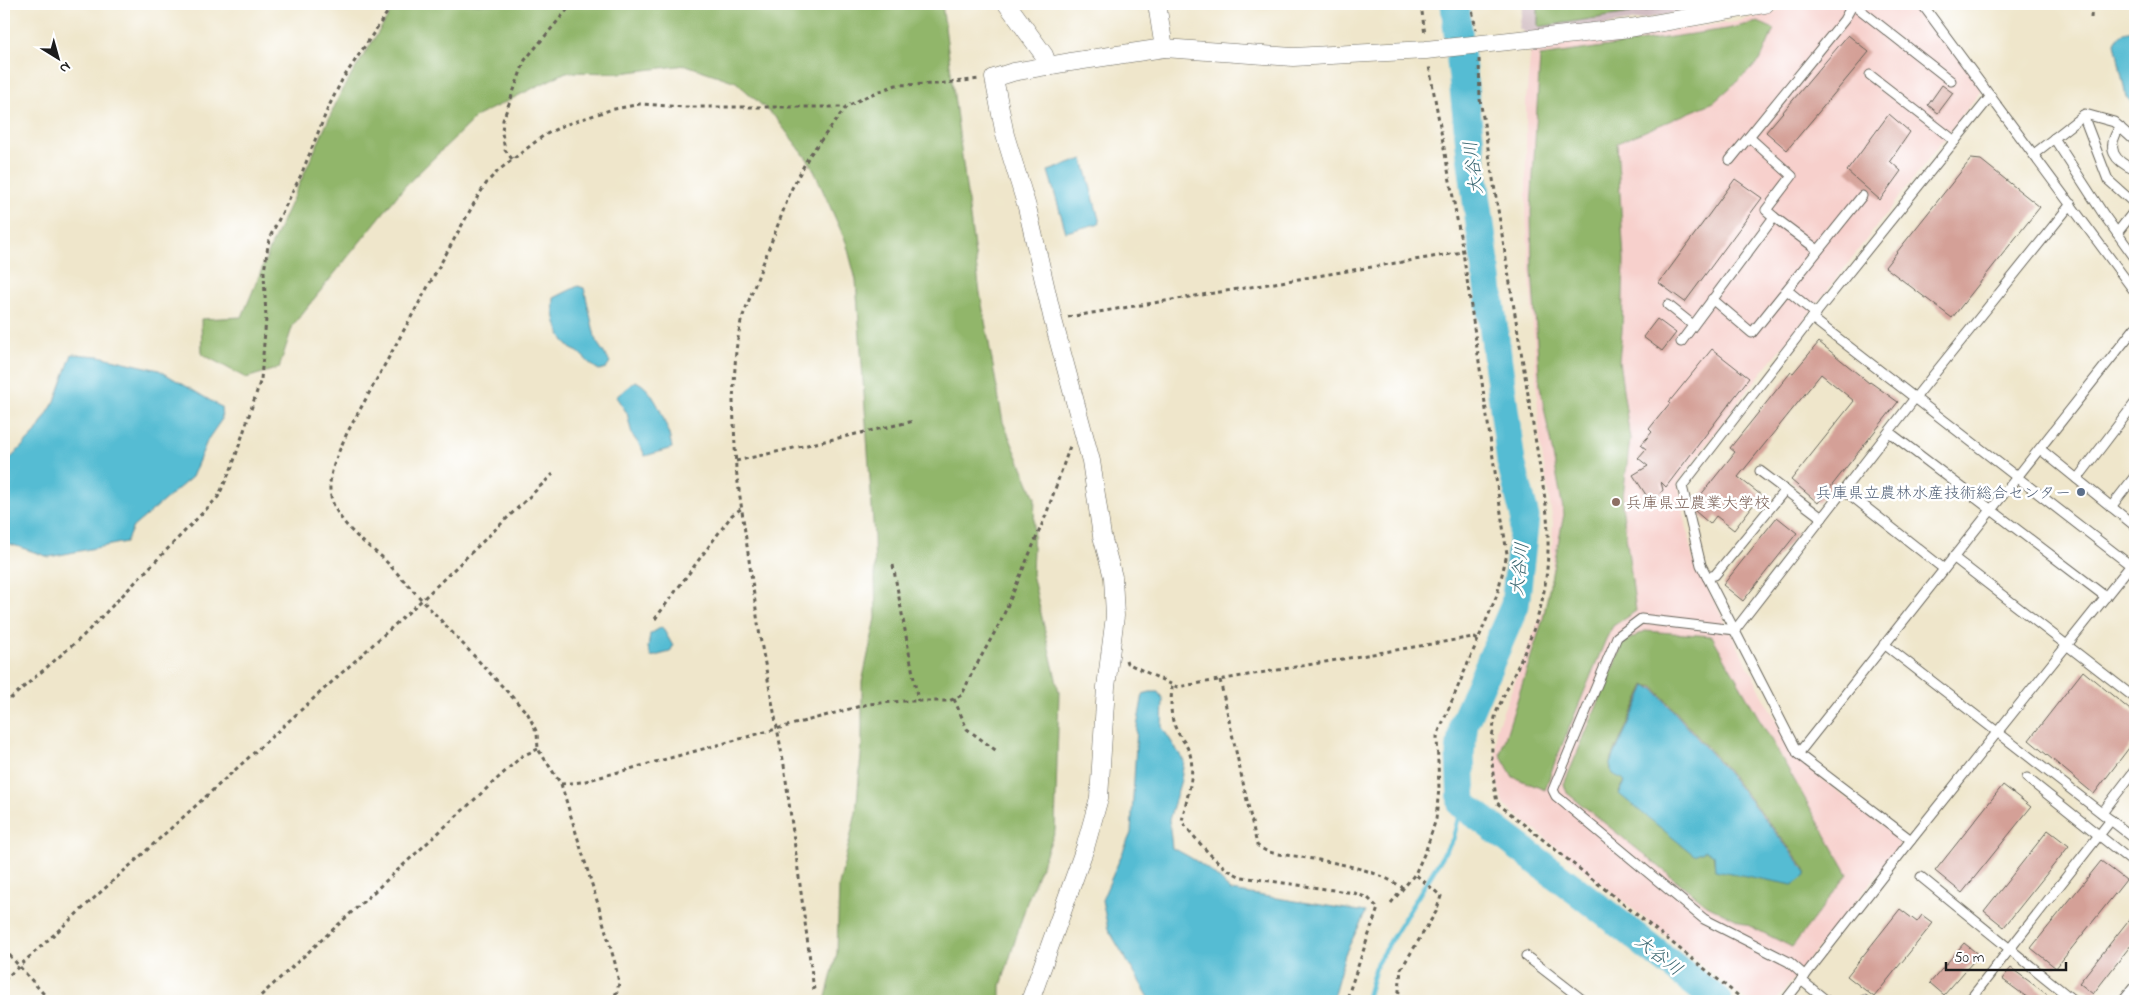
<svg xmlns="http://www.w3.org/2000/svg" width="2139" height="1005" viewBox="0 0 2139 1005" font-family="'Indie Flower','Klee One',sans-serif">
<style>
.built{fill:#f7d0cc}
.industrial{fill:#d2bec3}
.forest{fill:#91b66b;stroke:#566944;fill-rule:evenodd}
.water{fill:#55bcd3;stroke:#386c78}
.lines{fill:none;stroke-linecap:round;stroke-linejoin:round}
.stream{stroke:#55bcd3;stroke-width:5}
.river{stroke:#55bcd3;stroke-width:29}
.building{fill:#d4a097}
.lane-casing{stroke:#666359;stroke-width:11}
.street-casing{stroke:#666359;stroke-width:19}
.path{stroke:#666359;stroke-width:3;stroke-dasharray:4 4;stroke-linecap:butt}
.lane{stroke:#fff;stroke-width:9}
.street{stroke:#fff;stroke-width:18}
.service-dot{fill:#5c6f8a;stroke:#fff;stroke-width:2}
.education-dot{fill:#8d6e63;stroke:#fff;stroke-width:2}
.labels{text-anchor:middle;stroke-width:5;stroke-linejoin:round;paint-order:stroke}
.service-label{font-size:16px;fill:#4e5e75;stroke:#fff;text-anchor:end}
.education-label{font-size:16px;fill:#785e54;stroke:#fff;text-anchor:start}
.water-label{font-size:18px;font-style:italic;fill:#36646e;stroke:#fff}
</style>
<rect width="100%" height="100%" fill="#fff"/>
<filter id="ink" filterUnits="userSpaceOnUse"><feTurbulence type="fractalNoise" baseFrequency=".02" numOctaves="2"/><feDisplacementMap in="SourceGraphic" scale="10" xChannelSelector="R" yChannelSelector="G"/><feConvolveMatrix kernelMatrix="1 2 1 2 8 2 1 2 1" color-interpolation-filters="sRGB"/></filter>
<filter id="wash" filterUnits="userSpaceOnUse"><feTurbulence type="fractalNoise" baseFrequency=".0096" numOctaves="4" result="noise"/><feDisplacementMap in="SourceGraphic" scale="20" xChannelSelector="R" yChannelSelector="G"/><feGaussianBlur stdDeviation="1.12" result="paint"/><feColorMatrix in="noise" values="0 0 0 0 0 0 0 0 0 0 0 0 0 0 0 0 0 1.4 0 .05"/><feComposite in="paint" operator="in"/></filter>
<g filter="url(#wash)">
<rect width="100%" height="100%" fill="#efe6cb"/>
<!-- built -->
<polygon class="built" points="1801,4 1917,4 1983,88 1806,318 1737,403 1678,483 1693,559 1795,758 1898,837 1900,846 1776,1001 1747,1001 1503,804 1496,778 1496,729 1551,591 1553,522 1540,441 1526,212 1526,101 1531,47 1736,22"/>
<!-- industrial -->
<polygon class="industrial" points="1523,4 1731,4 1530,38 1519,28"/>
<!-- forest -->
<g class="forest">
<polygon points="396,4 942,4 980,293 1003,422 1035,498 1032,574 1059,692 1055,831 1027,902 1001,986 1001,1001 825,1001 837,953 839,885 856,813 862,744 862,682 876,618 874,537 856,280 846,242 811,164 775,117 736,82 686,65 621,73 566,72 477,116 405,186 293,325 279,368 246,378 202,354 201,319 242,317 272,244 342,90"/>
<polygon points="1538,4 1690,4 1538,27"/>
<polygon points="1758,22 1774,29 1760,61 1714,102 1617,143 1624,260 1622,331 1619,361 1630,439 1622,505 1636,611 1613,626 1606,639 1553,767 1545,790 1513,777 1500,754 1543,619 1564,514 1540,386 1532,270 1531,211 1540,56 1727,29"/>
<path d="M1645 631 1712 636 1848 874 1792 947 1707 905 1567 793 1564 784 1624 642ZM1645 685 1654 687 1728 771 1806 869V873L1793 883 1715 869 1713 853 1705 848 1693 853 1619 792 1625 781 1623 777 1611 772 1610 762Z"/>
</g>
<!-- water -->
<g class="water">
<path d="M2135 31V105L2126 97 2115 43C2119 33 2125 32 2135 31Z"/>
<polygon points="1083,159 1100,223 1066,232 1048,171"/>
<path d="M578 286 584 288 596 341 610 362 606 368 599 370C590 365 585 358 578 352 574 350 570 349 568 346 557 334 552 313 554 298Z"/>
<polygon points="72,354 99,356 159,370 221,407 222,419 208,439 192,477 133,527 126,542 49,557 4,542 4,465 36,432 55,401"/>
<path d="M635 381C655 387 669 429 672 448L645 456 641 447 632 435 627 413 616 397Z"/>
<polygon points="662,627 673,646 670,652 651,657 648,648 650,634"/>
<polygon points="1646,686 1654,689 1728,773 1806,871 1806,875 1793,885 1715,870 1714,855 1706,850 1694,855 1619,794 1625,782 1623,779 1612,774 1610,764"/>
<path d="M1150 692H1158L1163 699 1162 727 1184 761 1181 780 1169 820 1172 848C1196 859 1214 872 1231 891L1366 912 1345 954 1332 1001H1151L1108 929 1102 900 1131 833 1137 727 1143 694Z"/>
</g>
<g class="lines">
<!-- stream -->
<polyline class="stream" points="1366,1001 1377,963 1453,839 1462,804"/>
<!-- river -->
<polyline class="river" points="1455,4 1471,155 1511,462 1525,517 1515,605 1464,723 1460,753 1462,804 1581,894 1718,1001"/>
</g>
<g id="blocks">
<!-- building -->
<g class="building">
<polygon points="1848,35 1869,52 1787,150 1766,132"/>
<polygon points="1942,85 1953,93 1938,113 1928,105"/>
<polygon points="1889,114 1910,132 1890,161 1901,171 1880,200 1847,171"/>
<polygon points="1971,159 1981,160 2040,207 1952,318 1885,267"/>
<polygon points="1735,179 1762,198 1685,302 1659,283"/>
<polygon points="1657,319 1676,333 1662,351 1643,337"/>
<polygon points="1819,342 1869,383 1870,382 1898,402 1818,503 1791,480 1854,401 1821,374 1738,477 1761,495 1734,530 1716,516 1710,524 1695,511 1701,505 1696,501 1735,452 1730,448 1791,372 1793,373"/>
<polygon points="1712,349 1749,378 1666,487 1661,482 1663,490 1652,504 1633,475 1648,466 1638,458 1646,449 1641,445 1652,432 1649,429 1670,403 1669,402"/>
<polygon points="1777,517 1797,533 1743,601 1723,585"/>
<polygon points="2083,671 2135,714 2135,740 2094,794 2029,740"/>
<polygon points="2003,785 2031,807 1962,893 1935,871"/>
<polygon points="2048,830 2069,846 2004,927 1984,911"/>
<polygon points="2101,861 2126,880 2056,968 2031,948"/>
<polygon points="1900,909 1917,922 1922,915 1933,923 1874,997 1847,976"/>
<polygon points="2135,912 2135,940 2093,994 2079,983"/>
<polygon points="1964,943 1979,955 1944,995 1930,983"/>
<polygon points="2011,968 2056,1001 2032,1001 2002,979"/>
</g>
</g>
</g>
<g filter="url(#ink)">
<use href="#blocks" fill-opacity="0" stroke="#666359" stroke-width="1"/>
<g class="lines">
<!-- lane casing -->
<g class="lane-casing">
<g id="lane">
<polyline points="1853,4 1951,81"/>
<polyline points="1922,4 2135,292"/>
<polyline points="1870,75 1955,141"/>
<polyline points="2083,115 2108,180 2135,204"/>
<path d="M2120 127C2105 149 2114 161 2135 170"/>
<polyline points="1749,137 1792,176 1766,210 1774,217"/>
<polyline points="2054,138 2104,215 2135,258"/>
<polyline points="2034,154 2085,114 2114,122 2135,141"/>
<polyline points="1730,160 1844,20 1853,4"/>
<polyline points="2117,233 2135,210"/>
<polyline points="1787,290 1816,314"/>
<polyline points="1712,299 1752,333 1862,196"/>
<polyline points="1668,305 1693,325"/>
<polyline points="1812,318 2134,568"/>
<polyline points="1681,342 1774,217 1818,250"/>
<polyline points="1889,432 2106,597"/>
<polyline points="2040,449 2135,526"/>
<polyline points="1760,471 1822,518"/>
<polyline points="2077,479 2135,403"/>
<polyline points="1844,490 1944,569"/>
<polyline points="2111,507 2135,476"/>
<polyline points="1953,557 2135,698"/>
<polyline points="1707,577 1715,575 1785,490"/>
<polyline points="1884,644 2135,839"/>
<polyline points="1798,754 2135,328"/>
<polyline points="2027,778 2135,864"/>
<polyline points="2102,813 2135,770"/>
<polyline points="1911,840 1798,754 1701,565 1682,486 1812,318 1991,96"/>
<polyline points="1921,877 2074,1001"/>
<polyline points="1526,956 1584,1001"/>
<polyline points="1805,976 1789,962 1704,919 1556,796 1553,790 1617,637 1641,619 1735,630 1915,398 2071,204"/>
<polyline points="1801,980 1827,1001"/>
<polyline points="1785,1001 1911,840 2135,560"/>
<polyline points="1863,1001 1864,1000"/>
<polyline points="1969,1001 2111,820"/>
<polyline points="2123,1001 2135,986"/>
</g>
</g>
<!-- street casing -->
<g class="street-casing">
<g id="street">
<polyline points="1007,4 1044,55 1048,66"/>
<polyline points="1157,4 1164,48"/>
<polyline points="1030,1001 1085,848 1099,798 1106,687 1115,616 1113,577 1102,536 1091,461 1053,320 1027,207 1005,135 994,78 1013,72 1070,62 1164,48 1293,57 1426,50 1630,28 1765,4"/>
</g>
</g>
<!-- path -->
<g class="path">
<polyline points="1421,4 1425,35"/>
<polyline points="1471,4 1476,30"/>
<polyline points="2091,18 2092,4"/>
<path d="M1479 59 1480 99 1546 505C1550 544 1549 584 1536 622 1526 653 1509 683 1496 713 1489 742 1492 774 1497 803L1745 1001"/>
<polyline points="512,159 505,150 502,133 503,120 525,60 572,4"/>
<polyline points="1068,317 1463,252"/>
<polyline points="736,461 914,421"/>
<polyline points="893,565 918,701"/>
<polyline points="655,619 732,515 742,508"/>
<polyline points="1126,660 1127,663 1177,687 1473,637 1478,640"/>
<path d="M1220 680 1257 845C1269 856 1286 854 1301 857 1336 863 1374 868 1403 888"/>
<path d="M1172 686C1171 702 1169 716 1177 731 1181 738 1187 745 1190 754 1196 776 1185 801 1182 822 1199 842 1218 868 1242 877L1354 893 1368 898 1378 908 1346 1001"/>
<polyline points="954,699 967,729 998,752"/>
<polyline points="4,704 82,637 218,497 232,467 261,379 266,319 264,272 269,239 301,175 328,108 342,80 393,4"/>
<polyline points="561,784 582,782 868,704 904,701 949,701 962,695 971,675 1001,621 1046,515 1070,446"/>
<polyline points="1391,903 1415,874 1426,850 1436,819 1439,788 1437,736 1497,595 1507,554 1463,252 1429,66"/>
<polyline points="4,949 50,1001"/>
<polyline points="4,980 422,600 553,474"/>
<polyline points="814,990 784,765 760,637 736,469 733,401 736,350 741,321 792,188 809,156 846,107 867,96 896,85 937,84 980,79"/>
<polyline points="255,1001 522,756 538,749"/>
<polyline points="531,1001 543,998 564,1001"/>
<path d="M610 1001 617 992 619 983 615 963 598 904 561 784 538 749 537 733 528 714 382 557C360 540 328 515 330 484 331 467 340 449 347 433L478 196 488 181 499 170 543 136 564 125 610 110 640 104 685 107H846"/>
<polyline points="1398,1001 1401,969 1436,912 1441,896 1415,874"/>
</g>
<!-- lane -->
<use href="#lane" class="lane"/>
<!-- street -->
<use href="#street" class="street"/>
</g>
</g>
<!-- markers -->
<circle class="service-dot" cx="2081" cy="492" r="5"/>
<circle class="education-dot" cx="1616" cy="502" r="5"/>
<g class="labels">
<!-- service labels -->
<g class="service-label">
<text x="2071" y="498">兵庫県立農林水産技術総合センター</text>
</g>
<!-- education labels -->
<g class="education-label">
<text x="1626" y="508">兵庫県立農業大学校</text>
</g>
<!-- water labels -->
<g class="water-label">
<text transform="translate(1473 168) rotate(-97)" y="6">大谷川</text>
<text transform="translate(1519 569) rotate(-84)" y="6">大谷川</text>
<text transform="translate(1659 955) rotate(38)" y="6">大谷川</text>
</g>
</g>
<!-- margin -->
<rect width="2139" height="1005" fill="none" stroke="#fff" stroke-width="20"/>
<!-- north arrow -->
<g transform="translate(58 58) rotate(143)" stroke="#ffffff" stroke-width="4" paint-order="stroke">
<path d="M0-4L9 19L0 12L-9 19Z" fill="#1c1c1c"/>
<text y="-8" font-size="14" font-weight="bold" text-anchor="middle" fill="#1c1c1c">N</text>
</g>
<!-- scale -->
<path d="M1946 962v8h120v-8" fill="none" stroke="#1c1c1c" stroke-width="2.5"/>
<text x="1954" y="962" font-size="15" fill="#1c1c1c" stroke="#ffffff" stroke-width="4" paint-order="stroke">50 m</text>
</svg>
